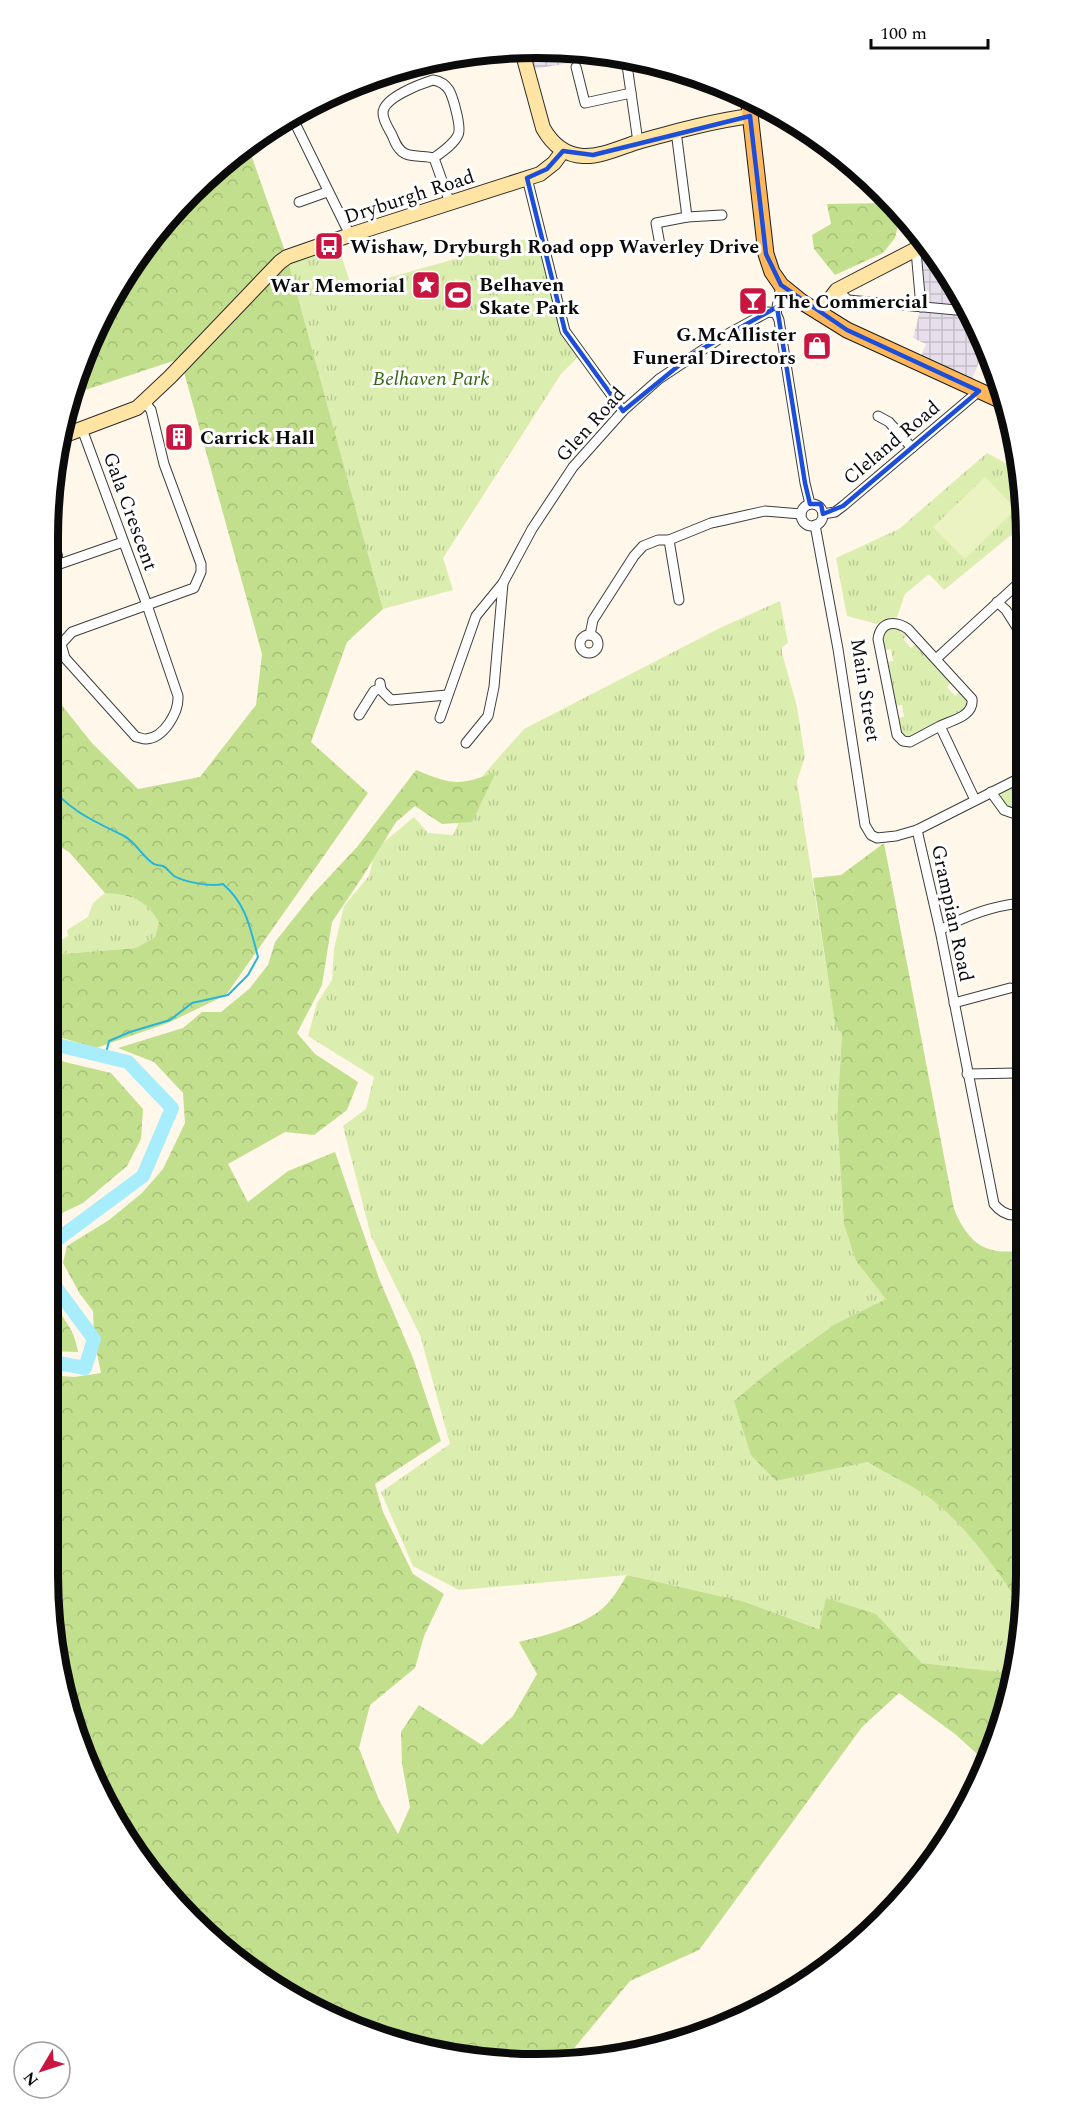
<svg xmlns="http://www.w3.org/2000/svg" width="1075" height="2112" viewBox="0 0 1075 2112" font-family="Spectral,serif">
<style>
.industrial{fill:url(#industrial-grid)}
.grass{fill:url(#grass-tufts)}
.forest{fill:url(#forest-crowns)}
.pitch{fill:#ecf3c2}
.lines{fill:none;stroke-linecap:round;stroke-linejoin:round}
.stream{stroke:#28b5db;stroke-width:2}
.river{stroke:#a8edfc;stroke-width:14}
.street-casing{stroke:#3e3e3e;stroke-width:11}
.secondary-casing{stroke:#2d2d2d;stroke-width:16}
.primary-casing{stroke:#1c1c1c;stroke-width:17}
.street{stroke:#fff;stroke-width:9}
.secondary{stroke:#ffe4a4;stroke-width:14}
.primary{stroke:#ffb759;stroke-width:15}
.marked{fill:none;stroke:#1d4ed8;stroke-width:4.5;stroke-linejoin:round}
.labels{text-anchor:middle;stroke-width:6;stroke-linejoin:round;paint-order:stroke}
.street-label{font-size:20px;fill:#0b0b0b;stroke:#fff}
.poi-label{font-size:20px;font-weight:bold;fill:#0b0b0b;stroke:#fff;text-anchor:start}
.park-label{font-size:20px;font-style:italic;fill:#376816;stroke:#fff}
.rim{fill:none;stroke:#0b0b0b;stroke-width:8}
</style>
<defs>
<pattern id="industrial-grid" width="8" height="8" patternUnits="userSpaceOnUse" patternTransform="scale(1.5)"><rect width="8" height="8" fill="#e7deeb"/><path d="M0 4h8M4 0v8" fill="none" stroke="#c5bdc8"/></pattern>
<pattern id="grass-tufts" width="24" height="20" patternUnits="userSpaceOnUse" patternTransform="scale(1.5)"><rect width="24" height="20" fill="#dbedaf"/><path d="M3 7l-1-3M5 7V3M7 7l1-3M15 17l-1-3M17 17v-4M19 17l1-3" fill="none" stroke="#bbca95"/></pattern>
<pattern id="forest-crowns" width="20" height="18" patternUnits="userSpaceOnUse" patternTransform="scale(1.5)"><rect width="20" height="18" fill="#c2df8d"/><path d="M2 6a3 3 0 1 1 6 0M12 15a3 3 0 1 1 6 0" fill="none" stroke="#a5be78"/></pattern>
</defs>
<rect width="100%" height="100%" fill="#fff7e9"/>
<!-- industrial -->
<g class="industrial">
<polygon points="569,49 613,56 533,69 528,50"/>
<polygon points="928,243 990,350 992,360 982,355 969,386 918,363 926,344 913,338 921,307 916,249"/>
</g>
<!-- grass -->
<g class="grass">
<polygon points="540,235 561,320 581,354 561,374 443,558 453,590 383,609 287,257 336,240 352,288"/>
<polygon points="987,453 1022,472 1023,553 1011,535 944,590 929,574 905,594 897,617 887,619 877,624 847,616 836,558 899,529"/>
<path d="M780 601 788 643 782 647V653L797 707 805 757 797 781 835 1023 842 1034 837 1117 844 1225 856 1261 887 1299 835 1324 775 1367 734 1402 776 1481 866 1462C887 1474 912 1485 931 1499 970 1530 998 1571 1025 1613L1015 1675 922 1663 876 1614 826 1599 820 1629 742 1601 627 1575 459 1590 413 1566 381 1492 450 1444 420 1335 371 1236 343 1126 366 1109 374 1077 308 1036 317 1003 332 980 334 949 344 906 369 876 373 860 384 842 414 817 428 833 453 835 479 780 524 729 722 627Z"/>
<path d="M894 625 909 634 903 639 911 648 917 643 952 681 947 687 955 696 961 690 971 702 963 713 908 738C900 735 899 726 897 718L904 717 902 705 895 706 886 662 893 661 891 649 884 650 882 640 884 630Z"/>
<polygon points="1024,782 1024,813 1009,808 1000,800 1002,793"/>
<path d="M105 893C131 895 144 898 159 922L155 937 136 948 49 955V941L56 939 58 942 68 936 67 930 88 917 93 903Z"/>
</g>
<!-- forest -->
<g class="forest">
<path d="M248 146 287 257 383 609 347 642 311 742 368 793 226 995 168 1023 96 1048 49 1034V955L136 948 155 937 159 922C144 898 131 895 105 893L69 852 49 840V689L91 742 138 789 200 777 256 705 262 654 182 365 176 360 70 395 98 321 149 240 214 170Z"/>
<polygon points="889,203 900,216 895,238 883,253 835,275 814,249 812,235 831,224 827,204"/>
<path d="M416 770C453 785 459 786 496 772L472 822 442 824 415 806 396 822 363 876 332 922 322 985 297 1033 315 1054 358 1082 347 1110 314 1135 285 1132 228 1164 248 1202 288 1171 335 1152 380 1281 413 1358 441 1441 375 1484 383 1512 413 1574 444 1594 424 1636 415 1668 370 1705 359 1748 379 1800 398 1834 410 1807 402 1764 401 1732 419 1705 482 1745 513 1716 537 1674 519 1642C544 1636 577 1627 598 1612 611 1603 619 1588 627 1575L742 1601 819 1629 826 1598 876 1614 922 1663 1015 1674 1010 1701 987 1763 955 1734 899 1693 862 1727 699 1950 630 1981 565 2059 442 2055 292 1998 214 1942 149 1873 74 1732 48 1574V1375L74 1377 101 1373 94 1339 93 1311 80 1294 63 1263 67 1246 109 1220 142 1193 163 1169 185 1123 183 1093 154 1062 118 1048 183 1028 202 1012H221L249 989 268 965 275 942 313 894 357 847Z"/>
<path d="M884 843 954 1209C969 1245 986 1256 1025 1250V1613C998 1571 970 1530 931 1499 912 1485 887 1474 867 1462L776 1481 751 1455 734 1401 775 1367 835 1324 886 1299 856 1261 844 1225 837 1117 842 1034 835 1024 813 878 841 875Z"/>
<polygon points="48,1058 111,1073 143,1109 141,1139 127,1166 83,1203 64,1212 48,1228"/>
<path d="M48 1292C59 1316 74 1325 78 1352L48 1351Z"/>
</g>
<!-- pitch -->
<g class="pitch">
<polygon points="455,278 467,281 462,311 450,309"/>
<polygon points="985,477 1016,509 965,559 933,527"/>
</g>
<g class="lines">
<!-- stream -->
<path class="stream" d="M49 784C69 811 94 821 124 836 136 842 143 858 154 864 157 866 161 865 163 866 167 868 170 873 174 876 184 882 211 887 223 884 247 905 250 928 258 957L248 975 228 995 192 1003 170 1020 130 1032 109 1041 105 1057"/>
<!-- river -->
<polyline class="river" points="48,1361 85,1368 94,1339 51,1281 50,1245 143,1176 172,1108 128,1062 49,1043"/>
<!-- street casing -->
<g class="street-casing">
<g id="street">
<polyline points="626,58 638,142"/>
<polyline points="576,67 585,103 631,93"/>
<polyline points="291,115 350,235"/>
<path d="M434 158C442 152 454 144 458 135 462 128 453 97 449 90 445 84 439 81 433 80 420 84 383 98 383 113 383 121 389 129 392 135 395 142 398 151 406 154 414 157 426 156 434 158L450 203"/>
<polyline points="527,178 565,331 623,411"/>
<polyline points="299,202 327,192"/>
<polyline points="687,217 722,215"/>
<polyline points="914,228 921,307"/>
<polyline points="660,245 656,223 687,217 676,131"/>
<polyline points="837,290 848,300 967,311"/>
<polyline points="776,313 779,320 805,483 810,504"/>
<polyline points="776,313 781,285"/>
<polyline points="878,416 889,422 912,448"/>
<path d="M82 429 147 605 178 696C179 712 164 738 146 739 142 739 139 737 136 737L65 658 61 644 72 632 194 588 201 572V564L164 464 151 410 144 401"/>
<circle cx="812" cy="515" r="11"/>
<polyline points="823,514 835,512 843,506 979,391"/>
<polyline points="815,525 838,649 865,825 871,835 877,838 896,836 917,830 1024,776"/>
<polyline points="669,540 679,600"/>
<polyline points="54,566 123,542"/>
<polyline points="997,602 1006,610 1023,637"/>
<polyline points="590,635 593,620 634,556 643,546 658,540 669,540 711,523 725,520 765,511 801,514"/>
<circle cx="589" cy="644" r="9"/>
<polyline points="936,659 1023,579"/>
<polyline points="380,683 381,690 391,700 447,695"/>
<polyline points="359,715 374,691 381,688"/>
<polyline points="440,718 476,616 503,583 532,529 573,467 623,411 659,379 722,337 768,312 776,313"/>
<path d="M940 726 910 742 903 741 897 735 878 639C881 621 895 620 908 629L972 699C974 716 953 720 940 726L975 800"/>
<polyline points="466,743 488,716 494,687 503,583"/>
<polyline points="991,792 1004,810 1024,817"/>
<path d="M917 830 940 930 994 1204C1002 1214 1012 1218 1025 1213"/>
<polyline points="49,898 53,891 52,885 49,880"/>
<path d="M940 930C967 915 993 905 1024 903"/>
<polyline points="954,1003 1010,988"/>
<polyline points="967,1074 1024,1073"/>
</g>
</g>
<!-- secondary casing -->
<g class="secondary-casing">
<g id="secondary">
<path d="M522 51 543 128C552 144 564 155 583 156 602 157 623 146 641 141 677 131 713 121 750 116"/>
<polyline points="819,313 837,290 928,243"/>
<polyline points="60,437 137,408 170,377 280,262 287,257 350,235 540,174 554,163 563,151"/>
<polyline points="49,569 54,566 55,556 49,540"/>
</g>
</g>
<!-- primary casing -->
<g class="primary-casing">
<polyline id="primary" points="748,96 766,254 772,272 781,285 802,302 847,330 1004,402"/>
</g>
<!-- street -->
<use href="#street" class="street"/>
<!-- secondary -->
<use href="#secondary" class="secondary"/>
<!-- primary -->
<use href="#primary" class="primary"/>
</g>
<!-- marked area -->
<path class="marked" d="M750 116 766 254 781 285 847 330 979 391 843 506 823 514 821 504H810L805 483 777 307 693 354 623 411 565 331 527 178 547 169 563 151 593 155Z"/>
<!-- icons -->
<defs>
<g id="bus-square" transform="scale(1.5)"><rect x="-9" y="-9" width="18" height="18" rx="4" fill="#c81640" stroke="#fff"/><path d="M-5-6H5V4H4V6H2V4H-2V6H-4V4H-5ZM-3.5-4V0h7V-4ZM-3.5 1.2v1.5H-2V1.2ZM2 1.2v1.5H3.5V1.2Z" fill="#fff"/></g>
<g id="sight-square" transform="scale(1.5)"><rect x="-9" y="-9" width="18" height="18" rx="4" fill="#c81640" stroke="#fff"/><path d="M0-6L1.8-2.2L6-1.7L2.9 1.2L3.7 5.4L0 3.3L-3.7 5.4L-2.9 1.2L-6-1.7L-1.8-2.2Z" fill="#fff"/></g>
<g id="stadium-square" transform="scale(1.5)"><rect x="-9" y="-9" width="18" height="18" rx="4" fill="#c81640" stroke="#fff"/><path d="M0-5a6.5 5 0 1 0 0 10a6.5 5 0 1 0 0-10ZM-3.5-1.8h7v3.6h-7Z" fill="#fff"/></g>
<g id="bar-square" transform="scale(1.5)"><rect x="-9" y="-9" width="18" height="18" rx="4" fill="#c81640" stroke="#fff"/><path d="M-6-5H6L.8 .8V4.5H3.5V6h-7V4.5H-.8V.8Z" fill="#fff"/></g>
<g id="shop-square" transform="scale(1.5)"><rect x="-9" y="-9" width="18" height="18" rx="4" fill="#c81640" stroke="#fff"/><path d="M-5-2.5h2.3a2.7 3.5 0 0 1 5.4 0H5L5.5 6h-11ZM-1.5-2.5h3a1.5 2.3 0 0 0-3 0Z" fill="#fff"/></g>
<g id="building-square" transform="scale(1.5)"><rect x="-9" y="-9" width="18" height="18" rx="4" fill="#c81640" stroke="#fff"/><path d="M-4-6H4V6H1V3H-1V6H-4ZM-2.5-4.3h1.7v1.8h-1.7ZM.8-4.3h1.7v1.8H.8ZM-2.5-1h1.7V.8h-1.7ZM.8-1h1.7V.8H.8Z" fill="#fff"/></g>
</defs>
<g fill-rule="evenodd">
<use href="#bus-square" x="329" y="246"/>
<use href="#sight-square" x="426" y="285"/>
<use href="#stadium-square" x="458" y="295"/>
<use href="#bar-square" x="753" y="301"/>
<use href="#shop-square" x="817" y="346"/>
<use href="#building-square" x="179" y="437"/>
</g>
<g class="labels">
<!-- street labels -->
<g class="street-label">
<text transform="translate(409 196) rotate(-18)" y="7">Dryburgh Road</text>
<text transform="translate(590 424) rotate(-48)" y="7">Glen Road</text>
<text transform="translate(891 442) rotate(-40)" y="7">Cleland Road</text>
<text transform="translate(131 511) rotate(70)" y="7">Gala Crescent</text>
<text transform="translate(866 690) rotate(81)" y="7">Main Street</text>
<text transform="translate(953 913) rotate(78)" y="7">Grampian Road</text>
</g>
<!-- poi labels -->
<g class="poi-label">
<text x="350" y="253">Wishaw, Dryburgh Road opp Waverley Drive</text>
<text x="479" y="291">Belhaven<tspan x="479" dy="23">Skate Park</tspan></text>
<text x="405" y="292" text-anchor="end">War Memorial</text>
<text x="774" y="308">The Commercial</text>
<text x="796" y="341" text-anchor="end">G.McAllister<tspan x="796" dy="23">Funeral Directors</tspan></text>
<text x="200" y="444">Carrick Hall</text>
</g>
<!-- park labels -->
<g class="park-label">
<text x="431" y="385">Belhaven Park</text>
</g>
</g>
<!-- crop -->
<path d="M0 0H1075V2112H0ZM537 58H537A479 479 0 0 1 1016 537V1575A479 479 0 0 1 537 2054H537A479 479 0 0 1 58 1575V537A479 479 0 0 1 537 58Z" fill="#fff" fill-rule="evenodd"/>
<path class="rim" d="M537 58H537A479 479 0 0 1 1016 537V1575A479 479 0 0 1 537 2054H537A479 479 0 0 1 58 1575V537A479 479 0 0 1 537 58Z"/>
<!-- north arrow -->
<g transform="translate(42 2070) rotate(231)"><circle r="28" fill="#ffffff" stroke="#9d9d9d" stroke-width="1.5"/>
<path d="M0-4.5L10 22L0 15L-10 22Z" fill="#c81640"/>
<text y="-9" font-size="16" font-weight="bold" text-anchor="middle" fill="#0b0b0b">N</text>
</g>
<!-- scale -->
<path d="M871 39v9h117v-9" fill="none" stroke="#0b0b0b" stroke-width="3"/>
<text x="880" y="39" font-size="18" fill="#0b0b0b" stroke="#ffffff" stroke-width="4.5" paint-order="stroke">100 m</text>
</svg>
